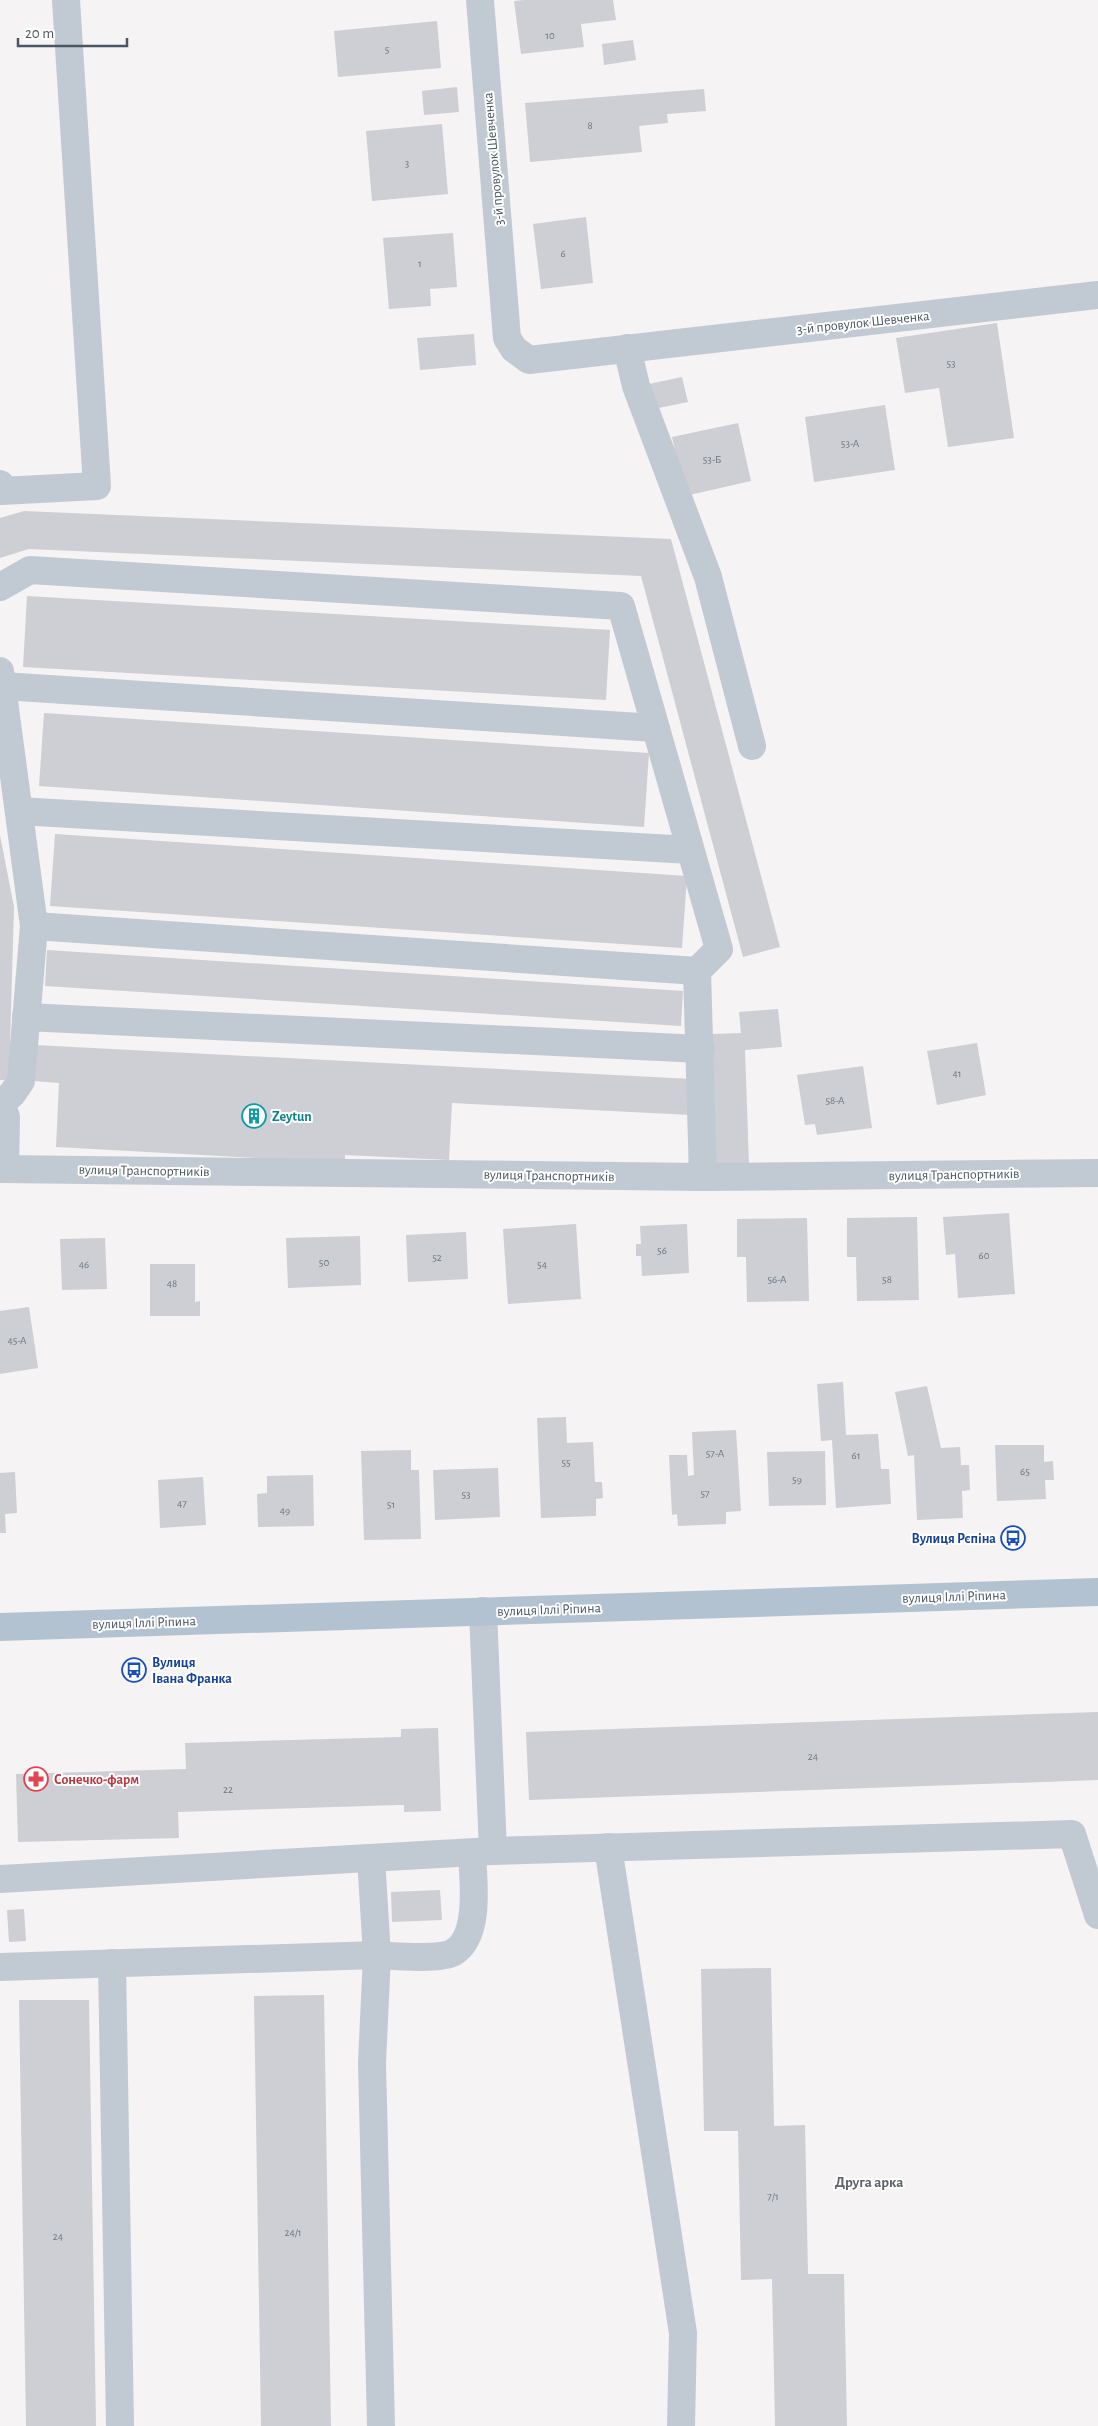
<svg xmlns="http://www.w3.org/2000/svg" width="1098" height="2426" viewBox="0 0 1098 2426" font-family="'Alegreya Sans',sans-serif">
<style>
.building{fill:#cdcfd5}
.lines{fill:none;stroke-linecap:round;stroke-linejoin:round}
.minor{stroke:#c1cad2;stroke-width:28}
.major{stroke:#b3c2d1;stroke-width:28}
.labels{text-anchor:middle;stroke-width:4;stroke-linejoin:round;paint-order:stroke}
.number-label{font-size:11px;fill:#6b747e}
.street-label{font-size:14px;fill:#4a5661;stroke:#fff}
.culture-label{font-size:14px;font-weight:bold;fill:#0d838f;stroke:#fff;text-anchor:start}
.transit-label{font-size:14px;font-weight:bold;fill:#164399;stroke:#fff;text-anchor:end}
.health-label{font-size:14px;font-weight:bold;fill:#be3a42;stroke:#fff;text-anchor:start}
.neighbourhood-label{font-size:15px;font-weight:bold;fill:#5f6368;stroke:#fff}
</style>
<rect width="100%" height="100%" fill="#f5f3f3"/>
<!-- building -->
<g class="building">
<polygon points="524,0 613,0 616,20 581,24 584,47 521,54 514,1"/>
<polygon points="437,21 441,68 338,77 334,31"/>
<polygon points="633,40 636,60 604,65 602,44"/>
<polygon points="457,87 459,112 424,115 422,91"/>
<polygon points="704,89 706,111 667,114 668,123 639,126 642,152 530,162 525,103"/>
<polygon points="442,124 448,194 372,201 366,131"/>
<polygon points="586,217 593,283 541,289 533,224"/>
<polygon points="453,233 457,287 430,289 431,306 389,309 383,238"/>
<polygon points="997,323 1014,438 948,447 939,388 905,393 896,338"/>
<polygon points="474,334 476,365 420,370 417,338"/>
<polygon points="682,377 688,402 654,409 649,384"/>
<polygon points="885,405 895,470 814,482 805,417"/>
<polygon points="738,423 751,481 685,496 672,437"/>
<polygon points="24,511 671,539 780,947 743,957 641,576 29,549 0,558 0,518"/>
<polygon points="27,596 610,630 606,700 23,667"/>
<polygon points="44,713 649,753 644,827 39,786"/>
<polygon points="55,834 687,876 682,948 50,906"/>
<polygon points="0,835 14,907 9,1080 0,1080"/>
<polygon points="47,950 683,991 681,1026 45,986"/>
<polygon points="778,1009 782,1047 745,1050 749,1165 714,1166 711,1034 741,1033 739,1012"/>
<polygon points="977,1043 986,1095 937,1105 927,1051"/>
<polygon points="35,1045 692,1079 690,1115 452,1103 449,1160 345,1155 345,1163 56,1147 59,1083 33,1081"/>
<polygon points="863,1066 872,1128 817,1135 815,1124 805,1125 797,1075"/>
<polygon points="1009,1213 1015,1294 958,1298 955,1254 946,1255 943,1217"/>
<polygon points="917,1217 919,1300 857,1301 856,1257 847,1257 847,1218"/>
<polygon points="807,1218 809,1301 747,1302 746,1257 737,1257 737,1219"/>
<polygon points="576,1224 581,1299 508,1304 503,1229"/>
<polygon points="687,1224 689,1273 642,1276 641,1256 636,1256 636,1244 641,1244 640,1226"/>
<polygon points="466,1232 468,1279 408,1282 406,1235"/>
<polygon points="360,1236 361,1285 288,1288 286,1238"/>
<polygon points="105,1238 107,1289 62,1290 60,1239"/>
<polygon points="150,1264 195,1264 195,1302 200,1301 200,1316 150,1316"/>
<polygon points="29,1307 38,1368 0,1374 0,1311"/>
<polygon points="843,1382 846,1435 878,1434 881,1469 889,1469 891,1504 836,1508 832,1440 821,1441 817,1384"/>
<polygon points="927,1386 941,1448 960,1447 961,1465 969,1465 970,1490 962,1491 963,1518 917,1520 914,1455 908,1456 895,1392"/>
<polygon points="566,1417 567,1443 593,1442 595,1482 602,1482 603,1498 596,1499 596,1516 541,1518 537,1418"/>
<polygon points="736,1430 741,1511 726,1512 726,1524 678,1526 677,1514 672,1515 669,1455 687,1455 688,1476 694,1475 692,1432"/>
<polygon points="995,1445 1044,1445 1044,1462 1053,1461 1054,1480 1045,1480 1046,1499 997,1501"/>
<polygon points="411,1450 411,1470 419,1470 421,1539 364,1540 361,1451"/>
<polygon points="825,1451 826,1505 769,1506 767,1452"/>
<polygon points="498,1468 500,1517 435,1520 433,1470"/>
<polygon points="15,1472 17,1513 5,1514 6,1533 0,1533 0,1473"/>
<polygon points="313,1475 314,1526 258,1527 257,1494 267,1493 267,1476"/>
<polygon points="203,1477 206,1525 160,1528 158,1480"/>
<polygon points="1098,1712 1098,1780 529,1800 526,1732"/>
<polygon points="438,1728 441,1811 404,1812 404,1805 399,1805 178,1812 179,1838 18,1842 16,1774 186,1769 185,1743 401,1737 401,1729"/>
<polygon points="440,1890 442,1920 392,1922 391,1892"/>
<polygon points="24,1909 26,1941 9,1942 7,1910"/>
<polygon points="771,1968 774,2126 805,2125 808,2274 844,2274 847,2426 775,2426 772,2279 741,2280 738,2131 704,2131 701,1969"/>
<polygon points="324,1995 331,2426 261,2426 254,1996"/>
<polygon points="19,2000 89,2000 96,2426 26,2426"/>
</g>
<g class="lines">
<!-- minor -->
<g class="minor">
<polyline points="480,0 507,338 514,349 529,360 1098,295"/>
<polyline points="627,348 636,386 708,577 752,746"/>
<polyline points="0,484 1,491 97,486 66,0"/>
<polyline points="0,587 30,570 621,606 719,949 697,971 703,1177"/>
<polyline points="0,671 34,926 21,1081 12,1094 1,1104"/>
<polyline points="2,686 655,728"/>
<polyline points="19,811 690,850"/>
<polyline points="34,926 697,971"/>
<polyline points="26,1017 701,1049"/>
<polyline points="0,1103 6,1117 5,1169"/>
<polyline points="0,1169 703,1177 1098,1173"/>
<polyline points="483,1611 493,1851"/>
<polyline points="608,1847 683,2333 681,2426"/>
<polyline points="371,1858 377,1955 372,2063 381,2426"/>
<polyline points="0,1879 493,1851 1072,1834 1098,1915"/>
<polyline points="112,1963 120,2426"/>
<path d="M0 1967 377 1955C394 1956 441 1960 454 1952 481 1935 473 1880 472 1853"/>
</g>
<!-- major -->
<polyline class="major" points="0,1627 1098,1592"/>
</g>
<!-- icons -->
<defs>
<g id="building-ring" transform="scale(1.25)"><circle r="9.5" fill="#fff" stroke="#0f9aa8" stroke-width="1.5"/><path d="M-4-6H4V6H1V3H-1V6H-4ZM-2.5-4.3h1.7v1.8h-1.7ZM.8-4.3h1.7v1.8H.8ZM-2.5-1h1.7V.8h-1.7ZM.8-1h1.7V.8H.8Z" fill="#0f9aa8"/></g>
<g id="bus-ring" transform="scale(1.25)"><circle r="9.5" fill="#fff" stroke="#1a4fb4" stroke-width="1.5"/><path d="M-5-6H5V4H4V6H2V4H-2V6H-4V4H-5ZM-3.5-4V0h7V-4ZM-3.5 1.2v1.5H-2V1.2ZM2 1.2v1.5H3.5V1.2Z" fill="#1a4fb4"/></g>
<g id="pharmacy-ring" transform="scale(1.25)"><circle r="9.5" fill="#fff" stroke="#e0444e" stroke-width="1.5"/><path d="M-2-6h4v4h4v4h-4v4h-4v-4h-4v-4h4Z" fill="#e0444e"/></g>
</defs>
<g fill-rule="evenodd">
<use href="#building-ring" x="254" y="1116"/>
<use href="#bus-ring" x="1013" y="1538"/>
<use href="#bus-ring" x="134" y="1670"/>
<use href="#pharmacy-ring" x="36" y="1779"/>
</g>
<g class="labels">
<!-- number labels -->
<g class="number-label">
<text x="550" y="39">10</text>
<text x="387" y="53">5</text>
<text x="590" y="129">8</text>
<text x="407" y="167">3</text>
<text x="563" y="257">6</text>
<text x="420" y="267">1</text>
<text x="951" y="367">53</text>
<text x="850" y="447">53-А</text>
<text x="712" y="463">53-Б</text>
<text x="957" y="1077">41</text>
<text x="835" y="1104">58-А</text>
<text x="662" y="1254">56</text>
<text x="984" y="1259">60</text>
<text x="437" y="1261">52</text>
<text x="324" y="1266">50</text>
<text x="84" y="1268">46</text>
<text x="542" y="1268">54</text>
<text x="777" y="1283">56-А</text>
<text x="887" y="1283">58</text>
<text x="172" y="1287">48</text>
<text x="17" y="1344">45-А</text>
<text x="715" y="1457">57-А</text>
<text x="856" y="1459">61</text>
<text x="566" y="1466">55</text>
<text x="1025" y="1475">65</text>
<text x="797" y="1483">59</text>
<text x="705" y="1497">57</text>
<text x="466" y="1498">53</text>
<text x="182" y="1507">47</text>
<text x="391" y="1508">51</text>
<text x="285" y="1514">49</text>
<text x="813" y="1760">24</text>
<text x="228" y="1793">22</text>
<text x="773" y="2200">7/1</text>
<text x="293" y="2236">24/1</text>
<text x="58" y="2240">24</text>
</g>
<!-- street labels -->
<g class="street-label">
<text transform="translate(493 159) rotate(-95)" y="5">3-й провулок Шевченка</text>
<text transform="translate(863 322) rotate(-6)" y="5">3-й провулок Шевченка</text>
<text transform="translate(144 1170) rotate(1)" y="5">вулиця Транспортників</text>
<text transform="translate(954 1174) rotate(-1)" y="5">вулиця Транспортників</text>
<text transform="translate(549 1175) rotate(1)" y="5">вулиця Транспортників</text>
<text transform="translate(954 1596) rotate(-2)" y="5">вулиця Іллі Ріпина</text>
<text transform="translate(549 1609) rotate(-2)" y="5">вулиця Іллі Ріпина</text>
<text transform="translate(144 1622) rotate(-2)" y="5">вулиця Іллі Ріпина</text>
</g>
<!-- culture labels -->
<g class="culture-label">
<text x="272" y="1121">Zeytun</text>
</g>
<!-- transit labels -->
<g class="transit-label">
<text x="996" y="1543">Вулиця Рєпіна</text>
<text x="152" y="1667" text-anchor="start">Вулиця<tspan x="152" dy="16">Івана Франка</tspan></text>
</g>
<!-- health labels -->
<g class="health-label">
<text x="54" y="1784">Сонечко-фарм</text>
</g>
<!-- neighbourhood labels -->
<g class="neighbourhood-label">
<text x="869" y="2187">Друга арка</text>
</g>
</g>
<!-- scale -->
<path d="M18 38v8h109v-8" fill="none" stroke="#4a5661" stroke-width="2.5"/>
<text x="25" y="38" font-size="15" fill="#4a5661" stroke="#ffffff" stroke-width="4" paint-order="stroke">20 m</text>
</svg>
